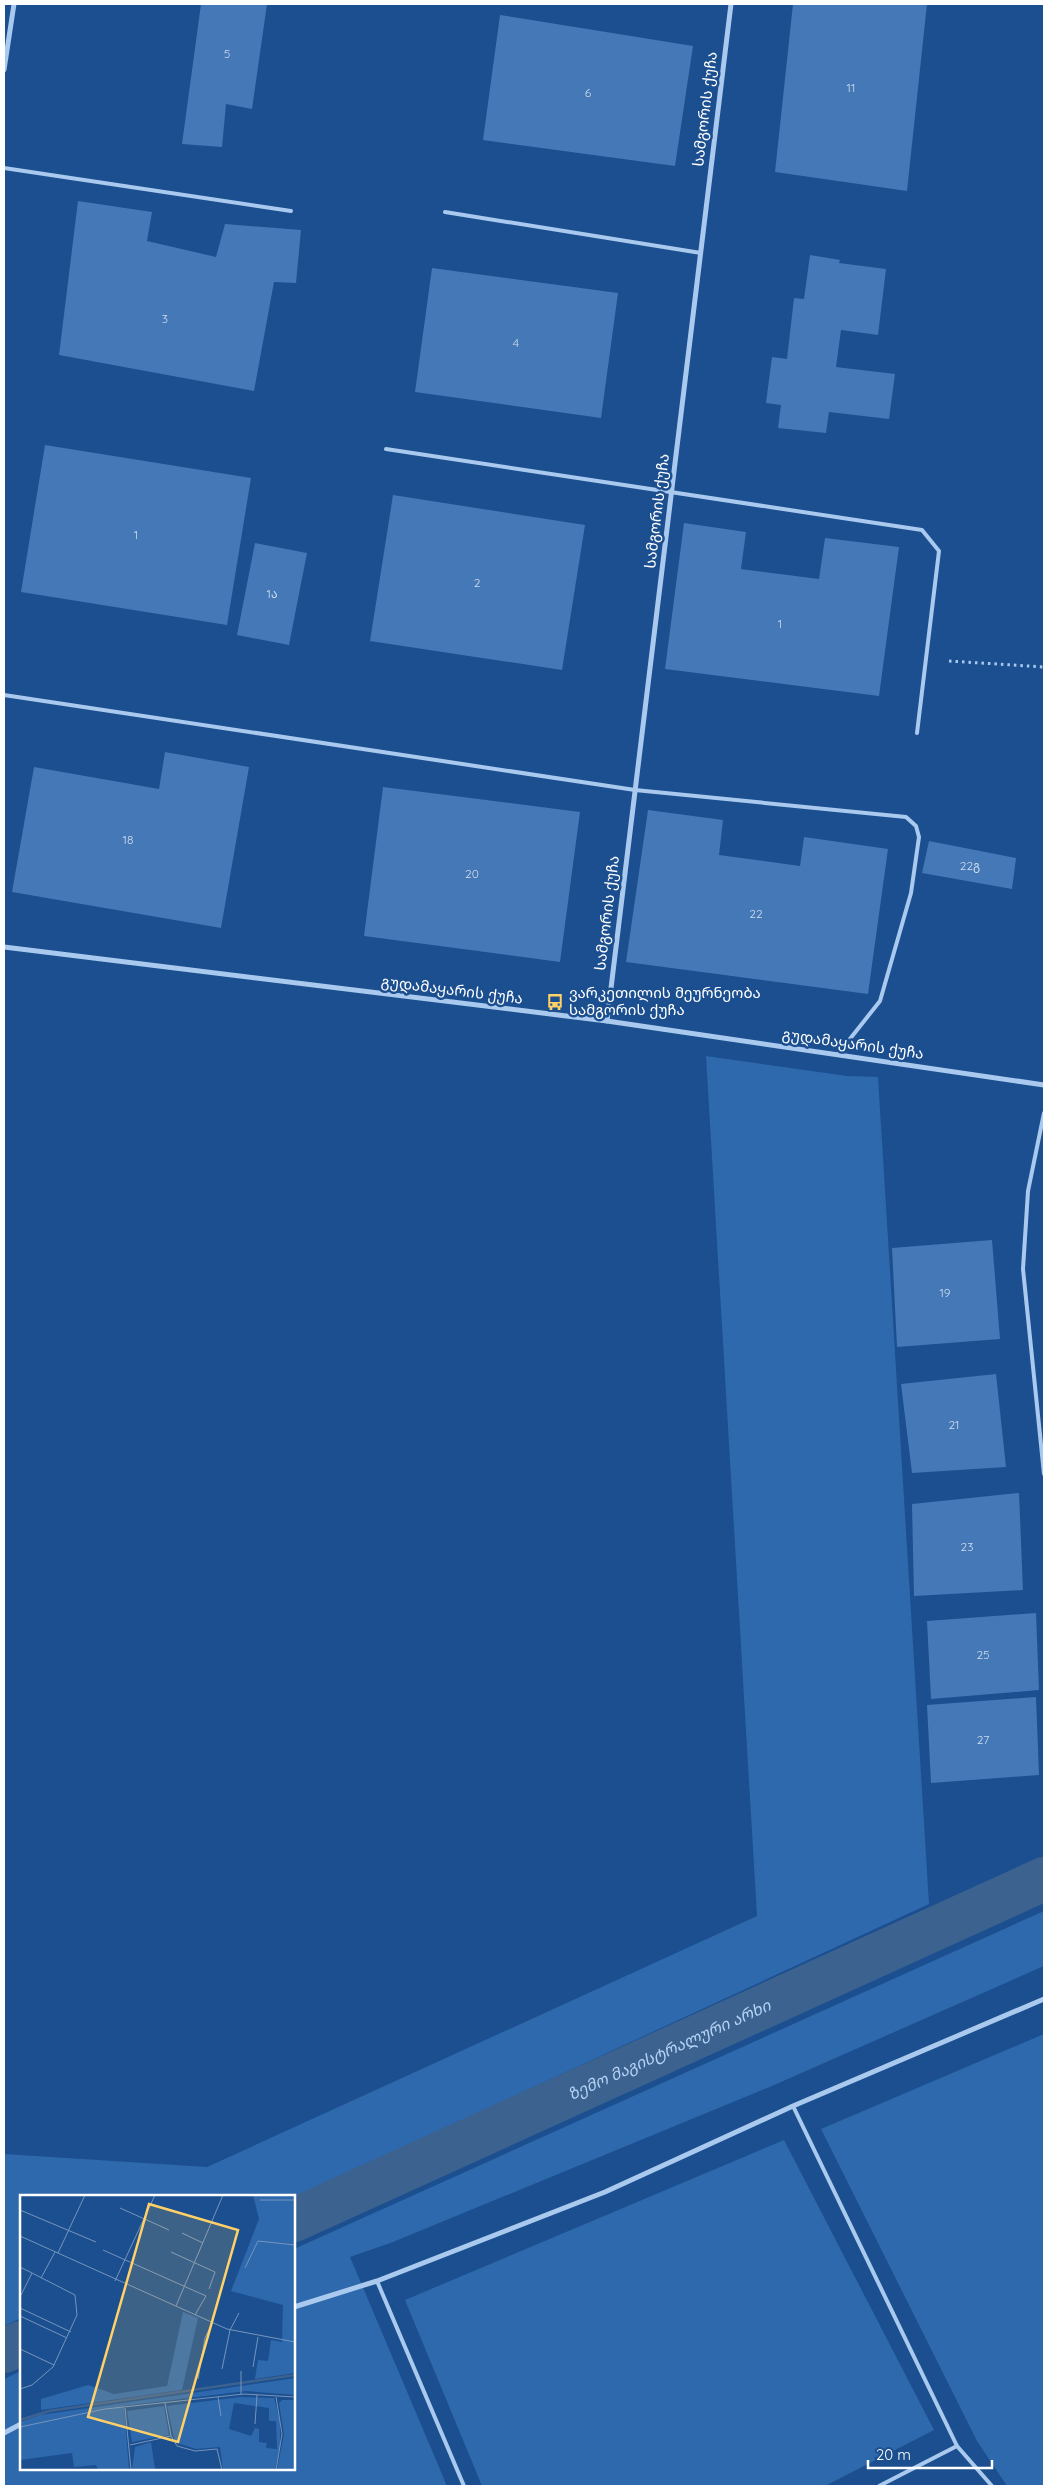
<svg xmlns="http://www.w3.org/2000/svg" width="1048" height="2490" viewBox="0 0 1048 2490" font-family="Quicksand,'Noto Sans Georgian',sans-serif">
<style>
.green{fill:#2e69ad}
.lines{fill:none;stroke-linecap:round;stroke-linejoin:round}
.canal{stroke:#3c6290;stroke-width:44}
.building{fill:#4478b7}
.path{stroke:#a9c9ee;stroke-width:3;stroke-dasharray:2.5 4;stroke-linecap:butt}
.lane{stroke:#a9c9ee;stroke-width:4}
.street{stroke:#a9c9ee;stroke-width:5}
.labels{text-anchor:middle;stroke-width:5;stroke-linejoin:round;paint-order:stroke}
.number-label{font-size:12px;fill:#d0dded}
.street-label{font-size:15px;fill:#fff;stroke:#1b4f8f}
.poi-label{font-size:15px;fill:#fff;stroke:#1b4f8f;text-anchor:start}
.water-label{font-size:16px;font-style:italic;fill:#b5d3f5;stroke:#1b4f8f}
.inset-river{fill:none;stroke:#3c6290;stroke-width:2.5}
.inset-road{fill:none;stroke:#7695bc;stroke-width:1}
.view{fill:#ffd166;fill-opacity:0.15;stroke:#ffd166;stroke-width:2.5}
.inset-edge{fill:none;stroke:#fff;stroke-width:2.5}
</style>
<rect width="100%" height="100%" fill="#1b4f8f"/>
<!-- green -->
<g class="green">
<polygon points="706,1056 847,1076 878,1077 929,1904 294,2198 21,2196 21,2318 4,2326 4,2154 207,2167 757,1916"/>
<polygon points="1044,1911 1044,1966 772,2086 393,2242 350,2257 447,2486 4,2486 4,2379 21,2371 21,2469 294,2469 294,2249"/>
<polygon points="1044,2034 1044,2486 1007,2486 977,2441 821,2129"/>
<polygon points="784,2140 934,2430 825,2486 482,2486 405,2300"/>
</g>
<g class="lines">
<!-- canal -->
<g class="canal">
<path id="s1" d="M294 2220 1044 1879"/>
<polyline points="4,2351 21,2343"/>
</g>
</g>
<!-- building -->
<g class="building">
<polygon points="201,4 267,4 252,109 226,104 222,147 182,144"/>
<polygon points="793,4 927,4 907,191 775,172"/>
<polygon points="500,15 693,46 675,166 483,140"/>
<polygon points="78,201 152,212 147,241 216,257 225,224 301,230 296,283 274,282 254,391 59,355"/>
<polygon points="810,255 840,260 839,263 886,269 878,335 841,330 836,367 895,374 889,419 829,412 826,433 778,428 781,405 766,403 772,357 787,359 794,298 804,299"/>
<polygon points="432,268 618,293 601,418 415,392"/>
<polygon points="45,445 251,478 227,625 21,592"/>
<polygon points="393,495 585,525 562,670 370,641"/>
<polygon points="684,523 746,532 741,569 819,579 825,538 899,547 879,696 665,669"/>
<polygon points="255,543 307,553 289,645 237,635"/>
<polygon points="165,752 249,767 221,928 12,892 34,767 159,789"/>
<polygon points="383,787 580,812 560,962 364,936"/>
<polygon points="648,810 723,820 719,855 800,866 804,837 888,849 868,994 626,962"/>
<polygon points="929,841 1016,858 1012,889 922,873"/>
<polygon points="992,1240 1000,1339 897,1347 892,1248"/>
<polygon points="996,1374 1006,1467 912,1473 901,1384"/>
<polygon points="1019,1493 1023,1590 914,1596 912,1504"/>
<polygon points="1036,1613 1039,1690 931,1699 927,1621"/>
<polygon points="1036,1697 1039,1775 931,1783 927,1705"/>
</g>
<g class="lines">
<!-- path -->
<polyline class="path" points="949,661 1044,667"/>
<!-- lane -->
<g class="lane">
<polyline points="4,168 291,211"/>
<polyline points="445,212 701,253"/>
<polyline points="386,449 922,530 939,551 917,733"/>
<polyline points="4,695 635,790 906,817 916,826 919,837 911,893 880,1001 838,1054"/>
<polyline points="1044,1113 1028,1191 1023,1269 1044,1474"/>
<polyline points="793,2106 957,2446 992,2486"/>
<polyline points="377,2281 464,2486"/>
<polyline points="879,2486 957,2446"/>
</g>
<!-- street -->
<g class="street">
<polyline points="4,70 14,4"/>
<polyline points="4,947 607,1021 1044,1085"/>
<polyline points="607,1021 731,4"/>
<polyline points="294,2307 377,2281 605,2192 793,2106 1044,1999"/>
<polyline points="4,2433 21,2424"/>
</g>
</g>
<!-- icons -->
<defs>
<g id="bus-bare" transform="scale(1.35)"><path d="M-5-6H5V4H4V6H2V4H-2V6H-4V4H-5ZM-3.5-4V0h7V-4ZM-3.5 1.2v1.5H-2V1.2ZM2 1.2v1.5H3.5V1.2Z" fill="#ffd166" stroke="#1b4f8f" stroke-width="2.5" paint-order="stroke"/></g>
</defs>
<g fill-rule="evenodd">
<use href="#bus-bare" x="555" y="1002"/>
</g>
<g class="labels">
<!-- number labels -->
<g class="number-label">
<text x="227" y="58">5</text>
<text x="851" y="92">11</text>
<text x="588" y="97">6</text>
<text x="165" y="323">3</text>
<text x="516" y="347">4</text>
<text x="136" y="539">1</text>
<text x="477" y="587">2</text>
<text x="272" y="598">1ა</text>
<text x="780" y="628">1</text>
<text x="128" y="844">18</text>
<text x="970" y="870">22გ</text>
<text x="472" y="878">20</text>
<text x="756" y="918">22</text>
<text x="945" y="1297">19</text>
<text x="954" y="1429">21</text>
<text x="967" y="1551">23</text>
<text x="983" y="1659">25</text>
<text x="983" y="1744">27</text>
</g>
<!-- street labels -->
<g class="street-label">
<text transform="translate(705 109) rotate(-83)" y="5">სამგორის ქუჩა</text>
<text transform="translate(657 511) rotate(-83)" y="5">სამგორის ქუჩა</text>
<text transform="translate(607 913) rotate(-83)" y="5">სამგორის ქუჩა</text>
<text transform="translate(452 990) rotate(7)" y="5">გუდამაყარის ქუჩა</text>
<text transform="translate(853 1044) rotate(8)" y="5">გუდამაყარის ქუჩა</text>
</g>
<!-- poi labels -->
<g class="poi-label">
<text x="569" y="998">ვარკეთილის მეურნეობა<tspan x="569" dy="17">სამგორის ქუჩა</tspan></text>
</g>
<!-- water labels -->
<g class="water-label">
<text dy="6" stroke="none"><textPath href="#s1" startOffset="412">ზემო მაგისტრალური არხი</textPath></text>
</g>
</g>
<!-- overview -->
<g transform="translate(20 2195)">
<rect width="275" height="275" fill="#1b4f8f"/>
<path d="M233 0H275V178L235 184 238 165 248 166 251 145 262 147 263 110 211 96 239 24ZM163 117 178 123 162 195 21 215V204L68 190 94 199 147 191ZM275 183V200L226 196 104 211 109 275H78L76 270 54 272 52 258 0 265V227L20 220ZM220 202 254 203 260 226V251L255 275H203L200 252 176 254 155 247 147 211ZM214 208 249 213V226H256L257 254 246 253 247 248 239 247V234L235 233 231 241 209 234ZM262 205H275V275H257L264 239 259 208ZM144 211 149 240 112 247 107 216ZM131 247 135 274 141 275H112L115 252Z" fill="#2e69ad" fill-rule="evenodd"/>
<path class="inset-river" d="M0 225 29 216 275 180"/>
<path class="inset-road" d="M240 5H275M100 13 149 35M0 15 76 47M162 38 183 48M0 41 207 134 275 147M83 55 186 101 175 120M151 57 195 77 189 94M38 58 65 0M0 72 12 78 0 102M225 73 238 46 275 50M21 83 35 57M95 86 135 0M156 111 203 0M0 113 51 137M0 121 47 143M0 154 34 170M233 172 238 142M202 174 210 135 219 118M221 176V199M178 184 185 143 192 128M0 194 12 190 33 172 57 120 55 100 12 78M198 202 201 221M145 208 151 241 157 251 175 256 197 254 202 275M105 213 111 275M235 229 237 200M0 232 85 214 224 199 275 202M110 250 151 241M256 275 262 239 256 202"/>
<path class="view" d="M129 9 218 35 158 247 68 222Z"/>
<rect width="275" height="275" class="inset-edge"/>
</g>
<!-- border -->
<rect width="1048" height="2490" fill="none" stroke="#ffffff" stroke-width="10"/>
<!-- scale -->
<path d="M868 2460v8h124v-8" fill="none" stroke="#ffffff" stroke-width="2.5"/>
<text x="876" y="2460" font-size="15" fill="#ffffff" stroke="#1b4f8f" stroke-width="4" paint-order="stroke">20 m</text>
</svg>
